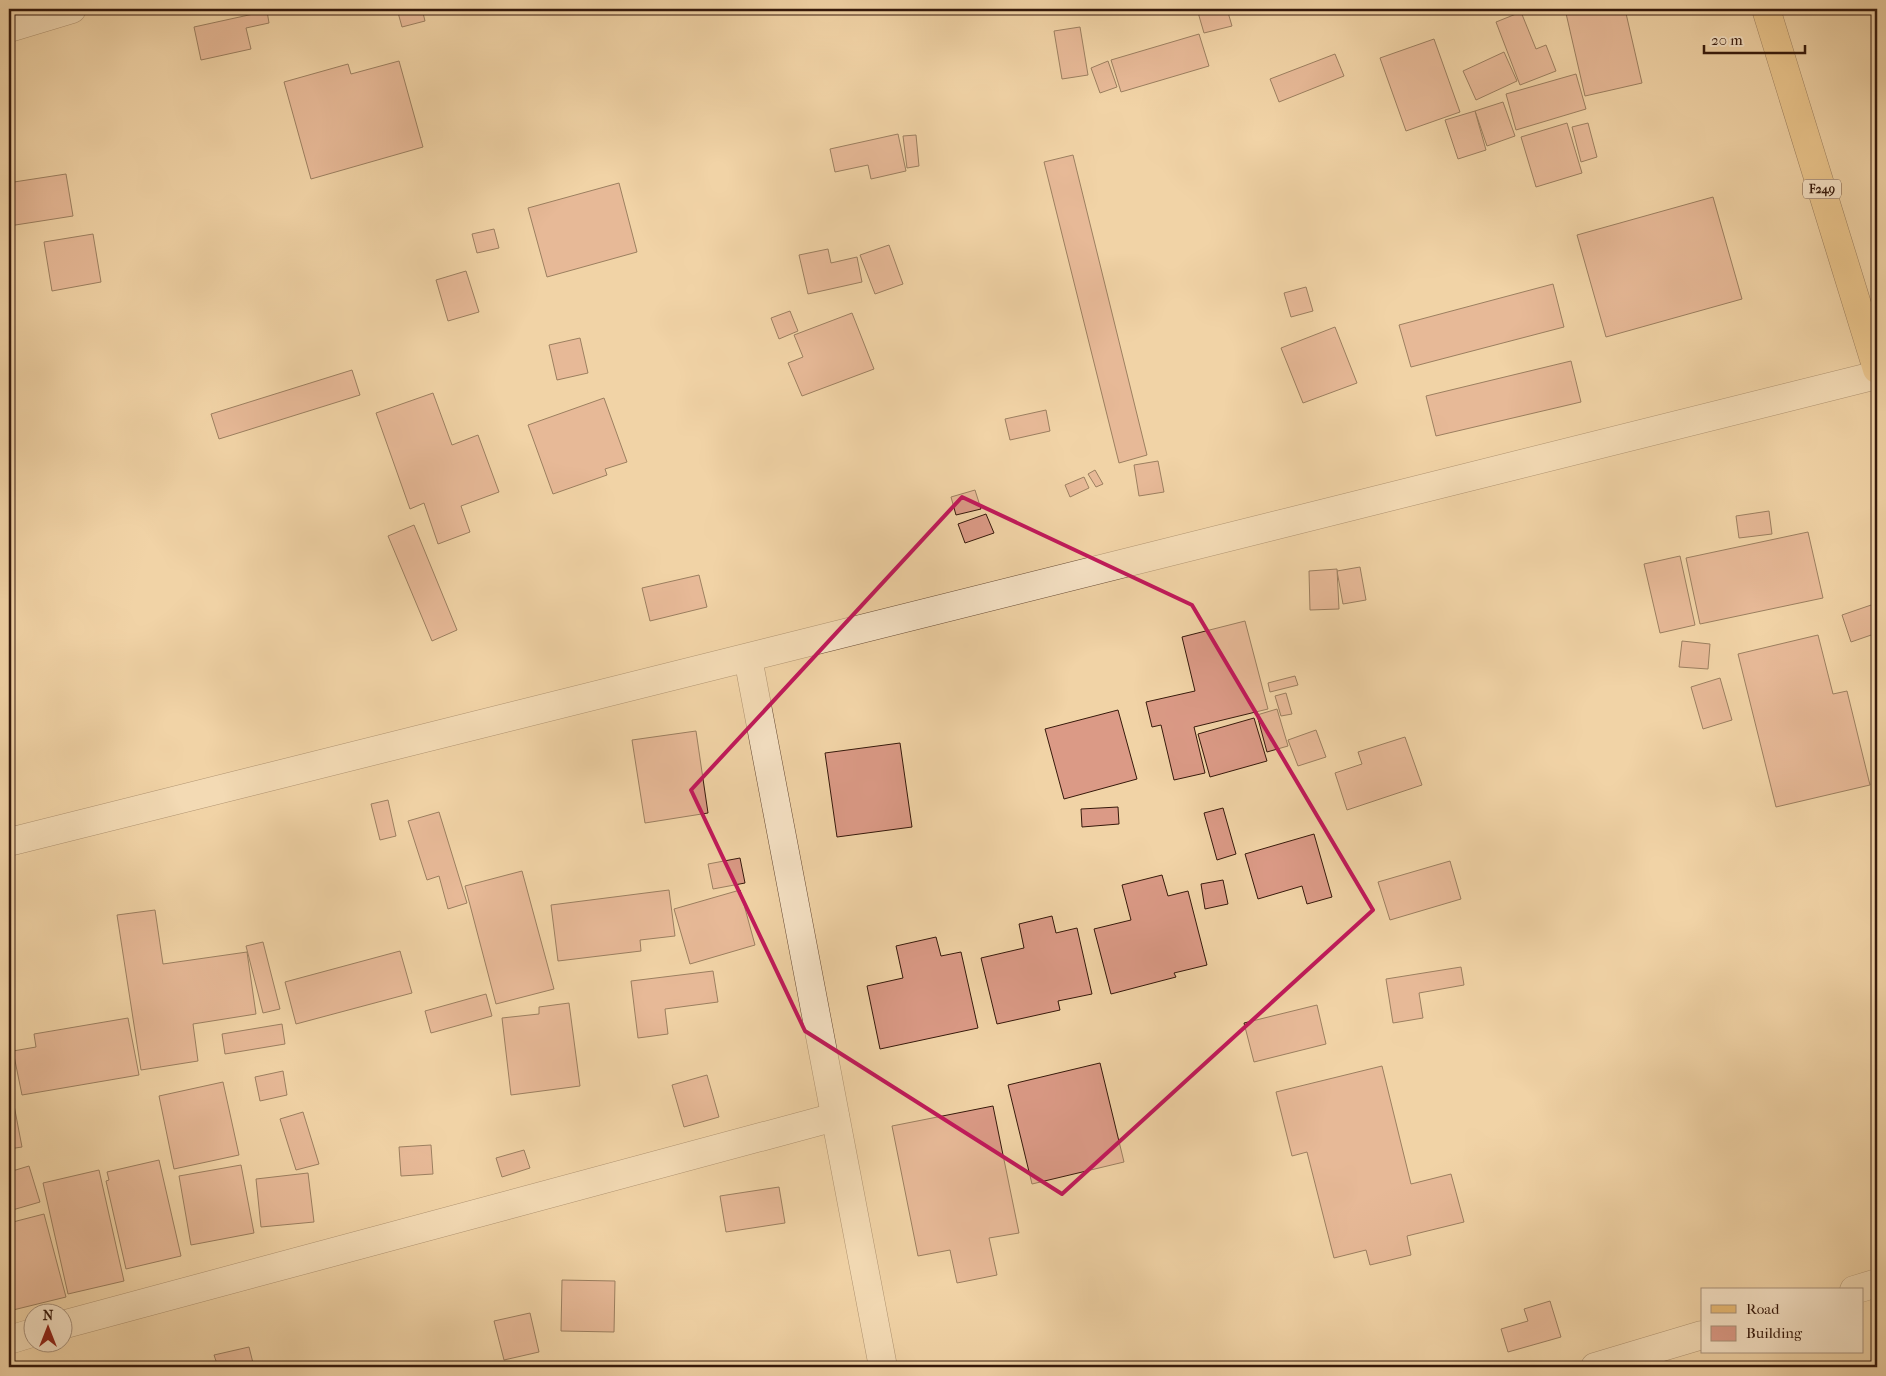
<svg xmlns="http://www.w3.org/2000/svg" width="1886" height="1376" viewBox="0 0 1886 1376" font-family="'IM FELL French Canon',serif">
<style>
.building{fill:#db9a86;stroke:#36190b}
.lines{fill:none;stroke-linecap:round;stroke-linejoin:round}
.street-casing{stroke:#654832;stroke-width:29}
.primary-casing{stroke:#36190b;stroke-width:29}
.street{stroke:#f6e2c5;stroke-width:28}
.primary{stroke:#e8ba73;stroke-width:28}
.marked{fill:none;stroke:#c2185b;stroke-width:4;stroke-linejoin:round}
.labels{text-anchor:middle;stroke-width:4.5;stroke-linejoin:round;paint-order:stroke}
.shield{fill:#f6e2c5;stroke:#705543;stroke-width:1}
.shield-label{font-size:12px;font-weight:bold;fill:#36190b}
</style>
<rect width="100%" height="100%" fill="#f1d3a6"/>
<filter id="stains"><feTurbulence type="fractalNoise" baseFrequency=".004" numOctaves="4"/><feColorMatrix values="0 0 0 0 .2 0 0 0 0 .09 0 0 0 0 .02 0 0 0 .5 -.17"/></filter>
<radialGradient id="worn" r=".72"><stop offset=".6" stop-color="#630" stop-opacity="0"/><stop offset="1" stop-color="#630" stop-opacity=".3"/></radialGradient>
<!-- building -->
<g class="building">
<polygon points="397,9 422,9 425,21 402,27"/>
<polygon points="1084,9 1104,9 1085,13"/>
<polygon points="1197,9 1227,9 1232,26 1204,33"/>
<polygon points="1565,9 1625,9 1642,83 1585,96"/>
<polygon points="267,11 269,23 246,28 251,49 201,60 194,27"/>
<polygon points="1521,12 1536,49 1546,45 1556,71 1520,85 1496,22"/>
<polygon points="1080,27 1088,75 1062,79 1054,31"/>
<polygon points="1199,34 1209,66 1121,92 1111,60"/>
<polygon points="1434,39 1460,112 1406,131 1380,58"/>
<polygon points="1504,52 1517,81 1476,100 1463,71"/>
<polygon points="1335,54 1344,76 1279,102 1270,79"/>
<polygon points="399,61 423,147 311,179 284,82 348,64 351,74"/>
<polygon points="1108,61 1117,87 1100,93 1091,68"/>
<polygon points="1576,74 1586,109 1516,130 1506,94"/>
<polygon points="1503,102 1515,136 1487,146 1475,111"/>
<polygon points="1475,111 1486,150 1458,159 1445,120"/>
<polygon points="1567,123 1582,173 1536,187 1521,137"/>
<polygon points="1588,123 1597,157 1581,162 1572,127"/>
<polygon points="898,134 906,171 871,179 868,165 835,172 830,149"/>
<polygon points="916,135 919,166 907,168 903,136"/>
<polygon points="1073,155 1147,455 1119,463 1044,162"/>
<polygon points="9,158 14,182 66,174 73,216 9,226"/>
<polygon points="619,183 637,252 547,277 528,208"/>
<polygon points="1713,197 1742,299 1606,337 1577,235"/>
<polygon points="494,229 499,248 477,253 472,234"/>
<polygon points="93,234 101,282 52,291 44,242"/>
<polygon points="889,245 903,284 875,294 860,255"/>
<polygon points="828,249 831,263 857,257 862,282 808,294 799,255"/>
<polygon points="466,271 479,312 448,321 436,280"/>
<polygon points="1553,284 1564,327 1411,367 1399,325"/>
<polygon points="1306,287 1313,311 1291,317 1284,293"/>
<polygon points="790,311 798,331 779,339 771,318"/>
<polygon points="852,313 874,369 802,396 788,363 803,357 794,335"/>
<polygon points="1335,327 1357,383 1303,403 1281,348"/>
<polygon points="580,338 588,373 557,380 549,345"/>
<polygon points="1571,361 1581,402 1436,436 1426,396"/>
<polygon points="352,370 360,395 219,439 211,414"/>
<polygon points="433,393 452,445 478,435 499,492 461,506 470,532 438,544 424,503 410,509 376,413"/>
<polygon points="604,398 627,462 605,469 607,475 553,494 528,425"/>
<polygon points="1046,410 1050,431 1010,440 1005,419"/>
<polygon points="1158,461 1164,492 1139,496 1134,465"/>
<polygon points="1095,470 1103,484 1096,487 1088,474"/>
<polygon points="1084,477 1089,488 1070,497 1065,485"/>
<polygon points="975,490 981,509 956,515 951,497"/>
<polygon points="1769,511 1772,534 1739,538 1736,516"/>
<polygon points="986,514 994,533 965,543 958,524"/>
<polygon points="414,525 457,630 432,641 388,536"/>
<polygon points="1808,532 1823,598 1700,624 1686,558"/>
<polygon points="1680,556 1695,625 1660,633 1644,564"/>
<polygon points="1360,567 1366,600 1343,604 1337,571"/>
<polygon points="1337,569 1339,609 1310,610 1309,571"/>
<polygon points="699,575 707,607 650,621 642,588"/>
<polygon points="1877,603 1877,633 1851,642 1842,615"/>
<polygon points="1245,621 1268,709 1194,727 1205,773 1174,780 1161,725 1152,727 1146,702 1195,691 1182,637"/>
<polygon points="1818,635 1833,694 1847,691 1870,785 1776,807 1738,654"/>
<polygon points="1682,641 1710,644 1708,669 1679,667"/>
<polygon points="1295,676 1298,685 1270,692 1268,683"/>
<polygon points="1720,678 1732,720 1703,729 1691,687"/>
<polygon points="1286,693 1292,714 1281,716 1275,696"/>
<polygon points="1277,709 1288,746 1267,752 1257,715"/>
<polygon points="1118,710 1137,779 1064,799 1045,729"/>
<polygon points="1254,718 1267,761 1210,777 1198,734"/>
<polygon points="1316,730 1326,757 1298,766 1288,740"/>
<polygon points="696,731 708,813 645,823 632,740"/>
<polygon points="1405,737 1422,785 1347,810 1335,773 1362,764 1358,752"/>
<polygon points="900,743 912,827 837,837 825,753"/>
<polygon points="388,800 396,836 380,840 371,804"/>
<polygon points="1118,807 1119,824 1082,827 1081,809"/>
<polygon points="1223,808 1236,854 1217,860 1204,813"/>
<polygon points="439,812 467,903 448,909 439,876 427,880 408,821"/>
<polygon points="1314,834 1332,897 1307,904 1302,886 1258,899 1245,854"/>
<polygon points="740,858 745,883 713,889 708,864"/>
<polygon points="1450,861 1461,899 1390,920 1378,882"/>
<polygon points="522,871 554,989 496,1004 465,886"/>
<polygon points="1162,875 1168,896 1188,891 1207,965 1174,973 1176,977 1111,994 1094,929 1131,920 1122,885"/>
<polygon points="1223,880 1228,904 1205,909 1201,884"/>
<polygon points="669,890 675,936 640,940 641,951 558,961 551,905"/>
<polygon points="740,890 755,945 690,964 674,909"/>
<polygon points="155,910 163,964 247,952 256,1014 193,1024 198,1061 141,1070 117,915"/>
<polygon points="1052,916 1056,933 1077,928 1092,994 1058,1001 1060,1010 997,1024 981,958 1024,948 1019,924"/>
<polygon points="936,937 941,956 961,952 978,1028 880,1049 867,986 903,978 896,946"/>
<polygon points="263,942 280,1009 263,1013 246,946"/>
<polygon points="400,951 412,993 296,1024 285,982"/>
<polygon points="1461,967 1464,985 1419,993 1423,1018 1393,1023 1386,979"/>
<polygon points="713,971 718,1002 665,1009 668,1034 638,1038 631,981"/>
<polygon points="486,994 492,1016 431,1033 425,1011"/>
<polygon points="569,1003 580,1086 511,1095 502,1018 539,1014 539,1007"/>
<polygon points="1317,1005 1326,1044 1254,1062 1244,1023"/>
<polygon points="128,1018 139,1075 22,1095 13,1051 36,1047 34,1034"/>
<polygon points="282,1024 285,1044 225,1054 222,1034"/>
<polygon points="1100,1063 1124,1162 1032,1184 1008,1085"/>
<polygon points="1382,1066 1411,1184 1451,1174 1464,1222 1407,1236 1411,1255 1370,1265 1366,1250 1334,1258 1307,1152 1292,1156 1276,1092"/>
<polygon points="283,1071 287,1095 260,1101 255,1077"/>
<polygon points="707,1075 719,1117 684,1127 672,1085"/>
<polygon points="9,1079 22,1147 9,1149"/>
<polygon points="223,1082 239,1155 174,1169 159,1096"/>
<polygon points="993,1106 1019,1233 989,1238 997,1275 957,1283 950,1250 918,1256 892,1126"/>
<polygon points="303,1112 319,1164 296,1170 280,1119"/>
<polygon points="431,1145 433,1174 401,1176 399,1147"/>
<polygon points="524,1150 530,1168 502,1177 496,1158"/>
<polygon points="159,1160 181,1256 126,1269 106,1181 109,1180 107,1172"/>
<polygon points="241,1165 254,1233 191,1245 179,1176"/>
<polygon points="29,1166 40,1202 9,1211 9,1172"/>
<polygon points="99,1170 124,1281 68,1294 43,1183"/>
<polygon points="308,1173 314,1222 261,1227 256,1179"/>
<polygon points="779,1187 785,1223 726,1232 720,1196"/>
<polygon points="44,1214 66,1297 9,1311 9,1223"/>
<polygon points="562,1280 615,1281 614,1332 561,1331"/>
<polygon points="1550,1301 1561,1337 1508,1352 1501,1329 1528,1321 1524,1309"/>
<polygon points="530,1313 539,1352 504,1360 494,1321"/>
<polygon points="249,1347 254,1367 218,1367 214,1355"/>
</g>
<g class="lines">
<!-- street casing -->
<g class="street-casing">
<g id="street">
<polyline points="9,28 72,9"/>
<polyline points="748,658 883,1367"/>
<polyline points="9,842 1877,375"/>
<polyline points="1854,1290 1877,1283"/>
<polyline points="62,1325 835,1117"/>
<polyline points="9,1340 32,1333"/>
<polyline points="1595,1367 1702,1335"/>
</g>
</g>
<!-- primary casing -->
<g class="primary-casing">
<polyline id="primary" points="1766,9 1877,369"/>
</g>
<!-- street -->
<use href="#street" class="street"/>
<!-- primary -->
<use href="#primary" class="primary"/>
</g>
<!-- marked area -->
<path d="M0 0H1886V1376H0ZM962 497 1192 605 1373 910 1062 1194 805 1031 691 790Z" fill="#f1d3a6" fill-opacity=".55" fill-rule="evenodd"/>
<path class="marked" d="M962 497 1192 605 1373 910 1062 1194 805 1031 691 790Z"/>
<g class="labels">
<!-- shield labels -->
<rect class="shield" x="1803" y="179.5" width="38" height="19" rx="4"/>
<g class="shield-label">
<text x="1822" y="193">F249</text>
</g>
</g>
<!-- margin -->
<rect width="1886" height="1376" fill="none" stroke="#f1d3a6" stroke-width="30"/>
<rect x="10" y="10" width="1866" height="1356" fill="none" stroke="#36190b" stroke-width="2.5"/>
<rect x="15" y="15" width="1856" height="1346" fill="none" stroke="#36190b"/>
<!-- legend -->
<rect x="1701" y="1288" width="162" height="65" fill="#f6e2c5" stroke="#a9927b"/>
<rect x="1711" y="1305" width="25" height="8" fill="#e8ba73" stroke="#a9927b"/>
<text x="1746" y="1314" font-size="15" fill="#36190b">Road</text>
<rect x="1711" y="1326" width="25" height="15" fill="#db9a86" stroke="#a9927b"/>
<text x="1746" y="1338" font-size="15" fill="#36190b">Building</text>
<!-- north arrow -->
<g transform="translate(48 1328)"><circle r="24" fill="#f6e2c5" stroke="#a9927b"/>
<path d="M0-4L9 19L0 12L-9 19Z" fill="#8f2418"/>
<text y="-8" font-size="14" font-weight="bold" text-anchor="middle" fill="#36190b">N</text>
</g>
<!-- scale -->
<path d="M1704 45v8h101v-8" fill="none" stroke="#36190b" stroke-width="2.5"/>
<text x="1711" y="45" font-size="15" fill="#36190b" stroke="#f6e2c5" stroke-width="4" paint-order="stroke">20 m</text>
<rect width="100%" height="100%" filter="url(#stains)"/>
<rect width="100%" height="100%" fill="url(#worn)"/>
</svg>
